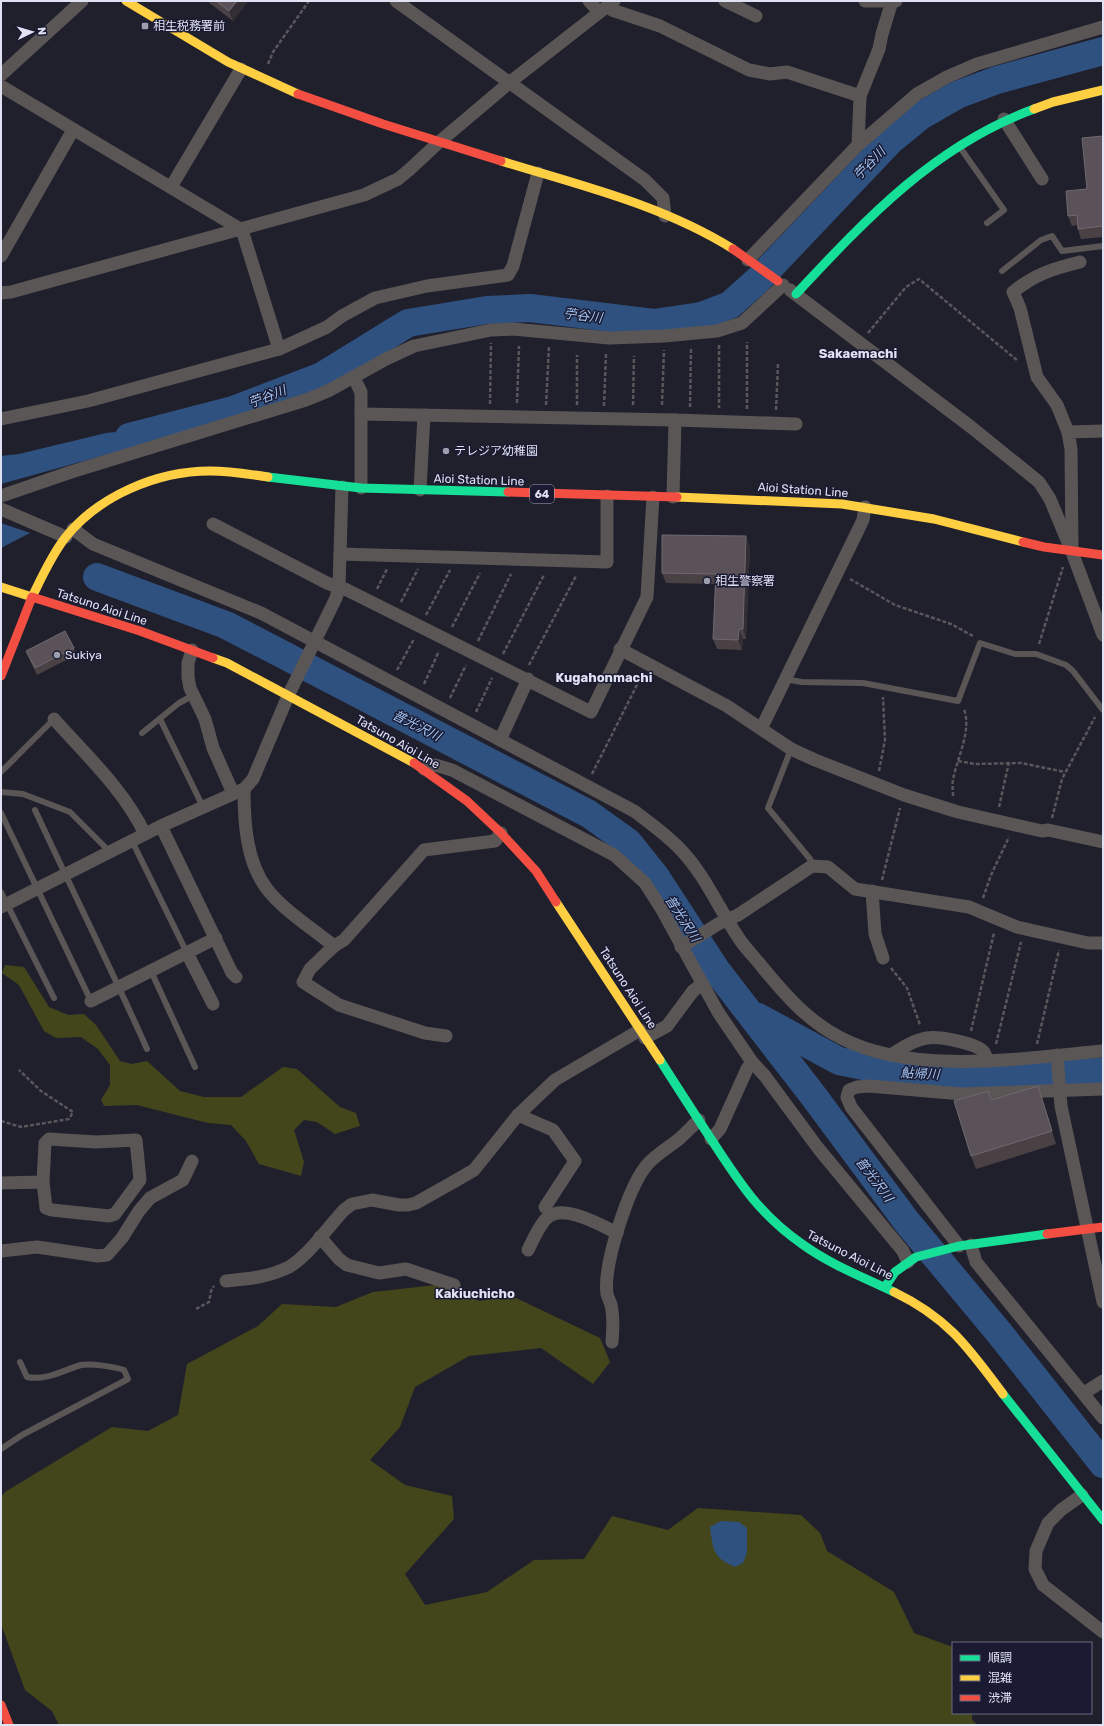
<svg xmlns="http://www.w3.org/2000/svg" width="1104" height="1726" viewBox="0 0 1104 1726" font-family="Rubik,'Noto Sans JP',sans-serif">
<style>
.forest{fill:#43461b}
.water{fill:#2f5180}
.lines{fill:none;stroke-linecap:round;stroke-linejoin:round}
.river{stroke:#2f5180;stroke-width:28}
.path{stroke:#59575c;stroke-width:2.5;stroke-dasharray:4 2;stroke-linecap:butt}
.lane{stroke:#5b5656;stroke-width:6}
.street{stroke:#5b5656;stroke-width:13}
.fast{stroke:#16e098;stroke-width:9}
.slow{stroke:#ffcf43;stroke-width:9}
.jam{stroke:#f24e42;stroke-width:9}
.wall{fill:#4a4145}
.shaded-wall{fill:#332d34}
.building{fill:#5a5258;stroke:#6f6970}
.poi-dot{fill:#9d9eae;stroke:#1a1b33;stroke-width:1.5}
.labels{text-anchor:middle;stroke-width:3;stroke-linejoin:round;paint-order:stroke}
.shield{fill:#1a1b33;stroke:#a5a6b9;stroke-width:1}
.shield-label{font-size:11px;font-weight:bold;fill:#e0e2f3}
.poi-label{font-size:12px;fill:#e0e2f3;stroke:#1a1b33;text-anchor:start}
.street-label{font-size:12px;fill:#e0e2f3;stroke:#1a1b33}
.water-label{font-size:13px;font-style:italic;fill:#a4c5f3;stroke:#1a1b33}
.neighbourhood-label{font-size:13px;font-weight:bold;fill:#e0e2f3;stroke:#1a1b33}
</style>
<rect width="100%" height="100%" fill="#20202d"/>
<!-- forest -->
<g class="forest">
<polygon points="5,965 24,967 49,1007 68,1015 84,1014 96,1025 120,1061 131,1064 147,1061 180,1091 204,1097 241,1097 283,1067 297,1069 340,1107 356,1113 360,1126 335,1134 317,1122 304,1120 294,1130 304,1162 301,1176 259,1164 246,1141 231,1125 208,1123 137,1105 104,1106 101,1100 110,1085 110,1065 98,1049 81,1037 56,1038 44,1031 19,985 2,973"/>
<polygon points="436,1285 480,1301 512,1296 600,1338 610,1362 593,1384 541,1348 469,1356 415,1387 400,1427 370,1460 405,1485 452,1496 454,1519 405,1574 425,1605 487,1592 534,1560 584,1559 612,1516 668,1530 698,1508 801,1515 820,1533 827,1551 894,1592 914,1633 953,1647 953,1713 972,1713 972,1720 978,1725 59,1725 52,1711 25,1690 1,1624 1,1497 5,1492 112,1427 148,1431 178,1415 187,1364 258,1326 282,1304 336,1307 373,1292"/>
</g>
<!-- water -->
<g class="water">
<polygon points="204,423 145,444 1,484 1,456 19,454 106,433"/>
<polygon points="1,523 30,533 1,548"/>
<path d="M721 1521 739 1522 747 1528V1553L743 1563 735 1567C713 1558 713 1549 710 1527Z"/>
</g>
<g class="lines">
<!-- river -->
<g class="river">
<polyline points="129,437 233,410 322,376 408,323 487,310 530,308 654,323 701,316 730,305 758,280 890,141 922,115 957,95 997,80 1103,51"/>
<polyline points="97,577 226,625 589,814 628,842 656,877 717,971 812,1094 907,1222 1001,1335 1103,1464"/>
<polyline points="758,1017 839,1061 888,1071 957,1075 1103,1072"/>
</g>
<!-- path -->
<g class="path">
<polyline points="268,64 273,52 309,1"/>
<polyline points="868,333 906,287 919,279 1018,361"/>
<polyline points="719,345 719,408"/>
<polyline points="517,403 519,346"/>
<polyline points="490,404 491,343"/>
<polyline points="546,405 549,346"/>
<polyline points="577,405 577,355"/>
<polyline points="633,405 634,356"/>
<polyline points="662,405 664,350"/>
<polyline points="604,406 606,354"/>
<polyline points="690,407 691,348"/>
<polyline points="747,409 747,342"/>
<polyline points="776,410 778,364"/>
<polyline points="850,579 895,605 951,624 973,636"/>
<polyline points="377,589 387,569"/>
<polyline points="401,602 418,569"/>
<polyline points="426,615 450,570"/>
<polyline points="452,627 480,573"/>
<polyline points="478,641 511,574"/>
<polyline points="1039,644 1063,567"/>
<polyline points="503,654 544,575"/>
<polyline points="529,665 576,576"/>
<polyline points="397,670 414,639"/>
<polyline points="424,684 439,651"/>
<polyline points="450,698 466,665"/>
<polyline points="476,712 492,678"/>
<polyline points="958,761 975,764 1021,763 1065,772"/>
<polyline points="879,771 885,740 883,697"/>
<polyline points="592,774 642,675"/>
<path d="M953 796C953 791 952 785 953 780 957 757 972 732 964 709"/>
<polyline points="999,807 1009,762"/>
<polyline points="1052,818 1062,779 1095,717"/>
<polyline points="882,880 900,808"/>
<polyline points="983,898 991,875 1009,837"/>
<polyline points="891,968 907,988 920,1025"/>
<polyline points="971,1031 994,933"/>
<polyline points="996,1044 1021,942"/>
<polyline points="1037,1044 1059,950"/>
<polyline points="1,1121 21,1127 69,1119 73,1112 41,1091 19,1070"/>
<polyline points="196,1309 209,1302 211,1291 214,1286"/>
</g>
<!-- lane -->
<g class="lane">
<polyline points="959,146 1004,210 987,223"/>
<polyline points="1002,271 1041,240 1052,236 1062,251 1103,246"/>
<polyline points="784,679 802,682 863,683 958,701 980,643 1015,654 1036,654 1066,665 1073,671 1103,710"/>
<polyline points="160,719 203,807"/>
<polyline points="142,733 179,703 194,695"/>
<polyline points="791,749 768,808 810,859 812,866"/>
<polyline points="1,772 54,719"/>
<polyline points="1,792 23,794 70,812 105,847 107,853"/>
<path d="M35 810C72 890 111 968 147 1049"/>
<polyline points="1,813 91,1001"/>
<polyline points="132,841 187,953"/>
<polyline points="1,892 54,998"/>
<polyline points="151,971 195,1067"/>
<path d="M1 1449 22 1435 128 1379 124 1370C115 1367 91 1363 81 1365 64 1370 46 1381 27 1377L20 1362"/>
</g>
<!-- street -->
<g class="street">
<polyline points="396,1 645,180 663,198 665,216"/>
<polyline points="589,1 599,12"/>
<polyline points="725,1 756,16"/>
<polyline points="865,1 896,1"/>
<polyline points="608,5 612,10 660,26 749,70 770,74 787,72 860,96"/>
<polyline points="1,75 82,1"/>
<polyline points="1,86 242,230 279,349"/>
<polyline points="1004,119 1042,179"/>
<polyline points="858,145 860,96 879,49 882,34 892,1"/>
<polyline points="171,187 241,69"/>
<polyline points="1,256 73,130"/>
<polyline points="748,260 858,145 917,94 947,77 977,64 1103,27"/>
<polyline points="790,290 971,427 1039,482 1050,499 1072,552 1103,635"/>
<path d="M1 293 11 292C128 259 246 228 364 195L398 179 409 170 438 143 509 83 614 1"/>
<polyline points="354,378 361,392 361,488"/>
<polyline points="361,414 675,420 796,424"/>
<polyline points="1,419 88,401 279,349 327,327 342,316 375,298 427,286 508,275 513,266 538,173"/>
<path d="M1068 432 1057 405 1037 377 1020 308 1013 292C1035 274 1052 269 1080 262"/>
<polyline points="420,490 424,415"/>
<polyline points="1,496 71,472 306,400 328,391 386,359 414,346 491,330 513,329 609,338 664,336 717,331 742,323 783,285"/>
<polyline points="673,497 675,420"/>
<polyline points="1,509 66,537"/>
<polyline points="213,524 327,583 347,590 591,712 647,597 653,497"/>
<path d="M73 529 93 544 261 613 634 811C650 823 667 835 681 850 705 875 720 911 740 940 747 950 756 959 763 968 786 996 809 1022 841 1038 914 1076 1024 1058 1103 1051"/>
<polyline points="1072,547 1071,449 1068,432 1103,431"/>
<polyline points="340,554 607,562 607,496"/>
<polyline points="620,649 727,706 791,749 815,760 904,795 958,812 1042,831 1048,830 1103,842"/>
<polyline points="192,650 188,663 188,677 190,688 205,719 213,748 233,793"/>
<path d="M54 719C86 755 124 790 145 834"/>
<polyline points="761,729 863,520 865,507"/>
<polyline points="500,740 528,679"/>
<polyline points="424,769 435,765 452,770 614,855 645,883 661,908 718,1012 752,1062 765,1076 818,1148 903,1251 908,1262"/>
<path d="M244 789C244 821 246 862 267 889 283 910 313 929 334 946L344 940 424 850 495 841 501 833"/>
<polyline points="161,826 232,973 236,977"/>
<polyline points="872,891 875,934 883,958"/>
<polyline points="1,907 161,826 244,789 253,779 288,696 336,598 339,587 342,487"/>
<polyline points="334,946 310,969 303,982 339,1005 425,1033 446,1036"/>
<polyline points="681,947 718,924 738,915 812,866 828,867 855,889 969,907 1017,927 1088,943 1103,943"/>
<polyline points="187,953 213,1004"/>
<polyline points="91,1001 216,938"/>
<polyline points="645,1038 667,1026 693,991 702,984"/>
<path d="M891 1055C902 1048 914 1040 927 1038 939 1036 976 1043 984 1052 985 1055 987 1058 988 1061"/>
<polyline points="1057,1055 1061,1106 1103,1302"/>
<polyline points="518,1115 553,1130 575,1161 545,1207"/>
<polyline points="711,1139 720,1129 747,1069 752,1062"/>
<polyline points="1,1183 43,1182 45,1143 49,1139 96,1142 136,1140 140,1180 115,1214 109,1216 52,1210 46,1208 43,1182"/>
<polyline points="320,1237 339,1259 347,1265 379,1273 406,1269 454,1285"/>
<polyline points="971,1245 976,1262 1103,1418"/>
<polyline points="959,1246 851,1107 847,1097 849,1090 857,1087 869,1086 962,1094 1103,1089"/>
<path d="M528 1250C533 1240 538 1228 545 1220 560 1201 601 1225 617 1233"/>
<polyline points="1,1251 37,1247 98,1256 107,1255 122,1238 139,1211 150,1198 183,1180 192,1161"/>
<path d="M226 1281C248 1279 269 1277 289 1267 309 1255 328 1227 344 1210L352 1204 372 1200 399 1205H408L416 1203 455 1181 474 1170 518 1115 555 1080 640 1030"/>
<path d="M612 1342C613 1330 614 1317 611 1305 610 1301 608 1298 607 1294 603 1265 628 1189 646 1166 655 1155 668 1148 679 1139 686 1133 692 1126 699 1120"/>
<polyline points="1084,1393 1103,1381"/>
<polyline points="1082,1495 1061,1510 1048,1523 1036,1551 1035,1569 1043,1585 1103,1632"/>
</g>
<!-- fast -->
<g class="fast">
<path d="M796 294C867 218 935 145 1034 109"/>
<polyline points="268,477 361,488 508,492"/>
<path d="M660 1060C677 1087 694 1113 711 1139 739 1182 759 1214 802 1244 831 1265 863 1277 894 1292"/>
<polyline points="885,1287 895,1272 916,1257 959,1246 1047,1234"/>
<polyline points="1003,1394 1103,1520"/>
</g>
<!-- slow -->
<g class="slow">
<polyline points="126,1 228,62 298,94"/>
<polyline points="1034,109 1053,102 1103,90"/>
<path d="M501 161C579 185 663 205 733 249"/>
<polyline points="677,497 842,504 934,519 1023,542"/>
<path d="M1 587 32 597C42 577 51 556 65 538 98 496 157 471 210 471 230 471 249 474 268 477"/>
<polyline points="213,658 227,663 414,763"/>
<polyline points="556,902 660,1060"/>
<path d="M894 1292C948 1318 968 1347 1003 1394"/>
</g>
<!-- jam -->
<g class="jam">
<polyline points="298,94 383,124 501,161"/>
<polyline points="733,249 778,281"/>
<polyline points="508,492 677,497"/>
<polyline points="1023,542 1044,547 1103,555"/>
<polyline points="1,676 32,597 140,631 213,658"/>
<polyline points="414,763 467,801 501,833 536,871 556,902"/>
<polyline points="1047,1234 1103,1227"/>
<polyline points="1,1705 9,1725"/>
</g>
</g>
<!-- wall -->
<g class="wall">
<polygon points="207,1 248,1 233,21"/>
<polygon points="1103,136 1103,237 1081,239 1078,229 1077,225 1072,226 1068,216 1087,189"/>
<polygon points="750,546 746,639 743,639 742,650 717,649 713,639 715,584 666,583 662,573"/>
<polygon points="74,648 76,655 37,675 29,658 26,651"/>
<polygon points="1042,1099 1056,1144 976,1169 971,1156 992,1100"/>
</g>
<!-- shaded-wall -->
<g class="shaded-wall">
<polygon points="237,1 248,1 233,21 229,11"/>
<polygon points="746,536 750,546 746,639 743,629"/>
<polygon points="739,629 743,639 742,650 738,640"/>
</g>
<!-- building -->
<g class="building">
<polygon points="216,1 237,1 229,11"/>
<polygon points="1103,136 1103,226 1078,229 1077,215 1068,216 1066,191 1087,189 1082,138"/>
<polygon points="662,535 746,536 743,629 739,629 738,640 713,639 716,574 662,573"/>
<polygon points="65,631 74,648 35,668 26,651"/>
<polygon points="1038,1086 1052,1131 971,1156 954,1101 988,1091 991,1100"/>
</g>
<!-- markers -->
<g class="poi-dot">
<rect x="141" y="22" width="8" height="8" rx="2"/>
<circle cx="446" cy="451" r="4"/>
<circle cx="707" cy="581" r="4"/>
<circle cx="57" cy="655" r="4"/>
</g>
<g class="labels">
<!-- shield labels -->
<rect class="shield" x="530" y="485" width="24" height="18" rx="3"/>
<g class="shield-label">
<text x="542" y="498">64</text>
</g>
<!-- poi labels -->
<g class="poi-label">
<text x="153" y="30">相生税務署前</text>
<text x="454" y="455">テレジア幼稚園</text>
<text x="715" y="585">相生警察署</text>
<text x="65" y="659">Sukiya</text>
</g>
<!-- street labels -->
<g class="street-label">
<text transform="translate(479 480) rotate(2)" y="4">Aioi Station Line</text>
<text transform="translate(803 490) rotate(4)" y="4">Aioi Station Line</text>
<text transform="translate(102 607) rotate(18)" y="4">Tatsuno Aioi Line</text>
<text transform="translate(398 742) rotate(30)" y="4">Tatsuno Aioi Line</text>
<text transform="translate(628 988) rotate(57)" y="4">Tatsuno Aioi Line</text>
<text transform="translate(850 1255) rotate(27)" y="4">Tatsuno Aioi Line</text>
</g>
<!-- water labels -->
<g class="water-label">
<text transform="translate(869 163) rotate(-46)" y="5">苧谷川</text>
<text transform="translate(583 315) rotate(7)" y="5">苧谷川</text>
<text transform="translate(267 396) rotate(-21)" y="5">苧谷川</text>
<text transform="translate(417 725) rotate(27)" y="5">普光沢川</text>
<text transform="translate(683 918) rotate(57)" y="5">普光沢川</text>
<text transform="translate(920 1073) rotate(3)" y="5">鮎帰川</text>
<text transform="translate(875 1179) rotate(53)" y="5">普光沢川</text>
</g>
<!-- neighbourhood labels -->
<g class="neighbourhood-label">
<text x="858" y="358">Sakaemachi</text>
<text x="604" y="682">Kugahonmachi</text>
<text x="475" y="1298">Kakiuchicho</text>
</g>
</g>
<!-- border -->
<rect width="1104" height="1726" fill="none" stroke="#e0e2f3" stroke-width="4"/>
<!-- legend -->
<rect x="952" y="1642" width="140" height="72" fill="#1a1b33" stroke="#696b80"/>
<rect x="960" y="1655" width="20" height="6" fill="#16e098" stroke="#696b80"/>
<text x="988" y="1662" font-size="12" fill="#e0e2f3">順調</text>
<rect x="960" y="1675" width="20" height="6" fill="#ffcf43" stroke="#696b80"/>
<text x="988" y="1682" font-size="12" fill="#e0e2f3">混雑</text>
<rect x="960" y="1695" width="20" height="6" fill="#f24e42" stroke="#696b80"/>
<text x="988" y="1702" font-size="12" fill="#e0e2f3">渋滞</text>
<!-- north arrow -->
<g transform="translate(32 32) rotate(85)" stroke="#1a1b33" stroke-width="3" paint-order="stroke">
<path d="M0-3L7 15L0 10L-7 15Z" fill="#e0e2f3"/>
<text y="-6" font-size="11" font-weight="bold" text-anchor="middle" fill="#e0e2f3">N</text>
</g>
</svg>
